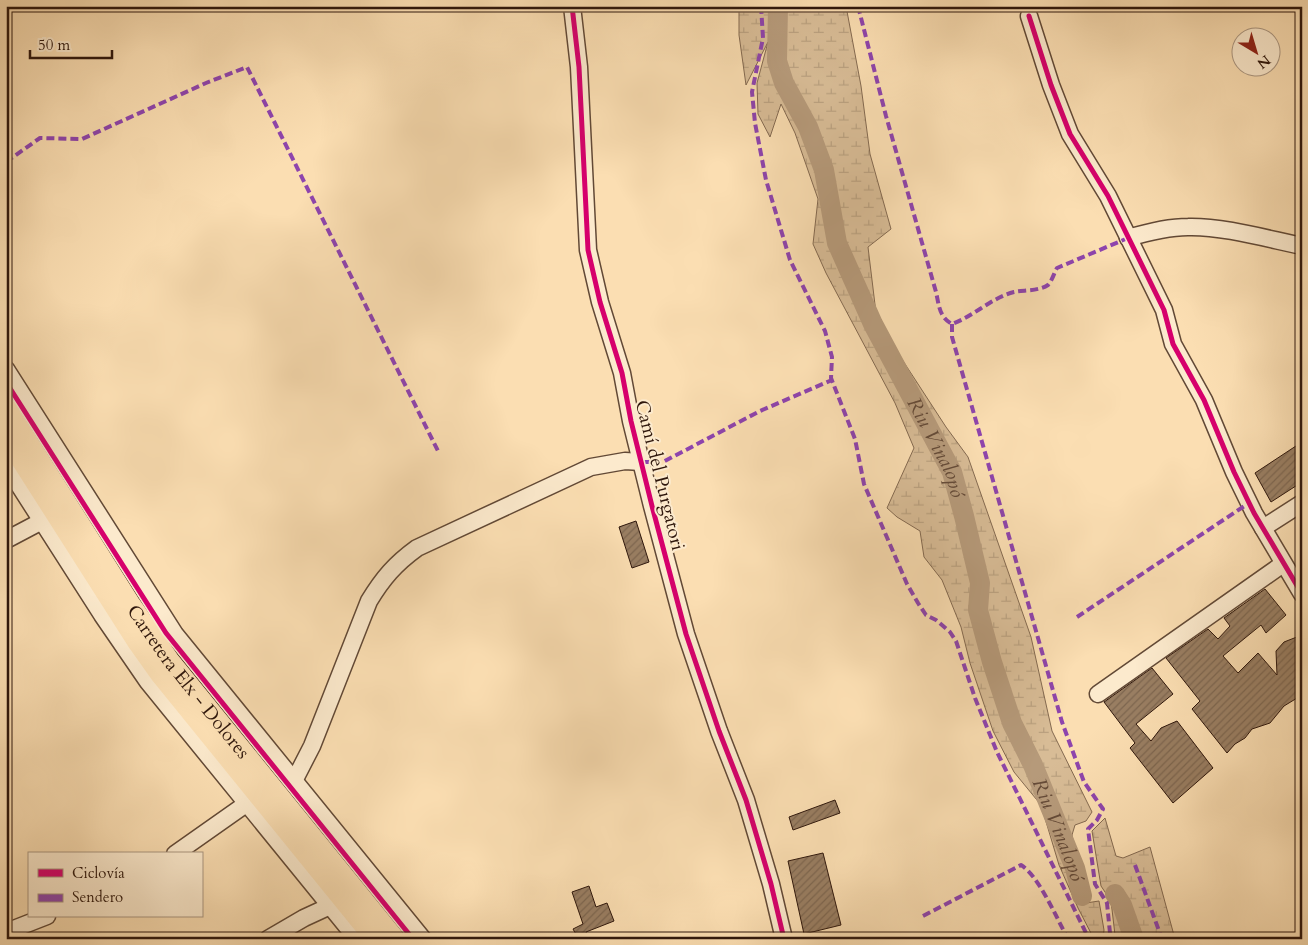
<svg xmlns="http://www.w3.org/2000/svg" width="1308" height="945" viewBox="0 0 1308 945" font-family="Cardo,serif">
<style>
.wetland{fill:url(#wetland-marsh);stroke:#846a51}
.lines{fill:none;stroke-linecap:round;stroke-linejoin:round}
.river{stroke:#b69a7a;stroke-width:20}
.building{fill:url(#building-hatch);stroke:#2f170c}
.minor-casing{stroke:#624936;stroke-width:19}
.major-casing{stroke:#2f170c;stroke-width:22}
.minor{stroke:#fceacd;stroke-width:16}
.major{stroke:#fbdeb2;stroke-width:20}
.quiet{stroke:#8e44ad;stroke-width:4;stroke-dasharray:8 4;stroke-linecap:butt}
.cycleway-casing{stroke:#fceacd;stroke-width:8}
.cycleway{stroke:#d6006c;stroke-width:5}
.labels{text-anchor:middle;stroke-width:4;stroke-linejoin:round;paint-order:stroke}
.street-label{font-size:19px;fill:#2f170c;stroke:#fceacd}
.water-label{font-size:20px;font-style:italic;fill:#654b38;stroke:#fceacd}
</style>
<defs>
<pattern id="wetland-marsh" width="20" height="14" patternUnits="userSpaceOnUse" patternTransform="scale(1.25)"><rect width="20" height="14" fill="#d8bc96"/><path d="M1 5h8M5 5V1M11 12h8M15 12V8" fill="none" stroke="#baa180"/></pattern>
<pattern id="building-hatch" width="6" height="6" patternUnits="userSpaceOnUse" patternTransform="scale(1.25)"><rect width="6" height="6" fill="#997e62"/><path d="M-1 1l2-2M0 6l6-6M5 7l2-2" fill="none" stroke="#7d664f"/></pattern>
</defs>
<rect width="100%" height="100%" fill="#fbdeb2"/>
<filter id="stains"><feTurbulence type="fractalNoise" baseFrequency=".004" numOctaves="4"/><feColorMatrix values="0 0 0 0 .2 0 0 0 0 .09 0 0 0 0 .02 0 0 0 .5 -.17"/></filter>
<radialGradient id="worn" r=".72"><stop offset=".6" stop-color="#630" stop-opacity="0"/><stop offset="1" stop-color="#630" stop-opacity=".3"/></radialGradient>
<!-- wetland -->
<g class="wetland">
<polygon points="739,6 846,6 861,86 870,154 891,229 868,247 877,321 946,427 968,457 1031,637 1052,731 1092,812 1086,821 1075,825 1072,835 1086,903 1099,901 1104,930 1103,939 1094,939 1078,908 1059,865 1041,805 1014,772 993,731 970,663 961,627 942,580 924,557 920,531 897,517 887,508 914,448 895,403 826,273 813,244 818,199 795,133 781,104 770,137 758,114 757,83 768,42 746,85 739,35"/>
<polygon points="1105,818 1116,856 1123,858 1150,847 1175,939 1114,939 1115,935 1111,901 1101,886 1092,831"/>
</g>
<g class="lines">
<!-- river -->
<g class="river">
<path id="s1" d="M778 6 777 61 784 83 808 127 824 170 837 243 873 324 952 472 964 516 980 583 978 610 992 662 1012 723 1033 765 1075 868 1082 896"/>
<polyline points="1115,894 1122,905 1134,939"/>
</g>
</g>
<!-- building -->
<g class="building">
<polygon points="1302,442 1302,482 1271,502 1255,473"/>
<polygon points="636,521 649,562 632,568 619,527"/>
<polygon points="1265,589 1286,615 1266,633 1261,625 1223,656 1238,673 1258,653 1277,675 1276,651 1284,642 1302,635 1302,695 1284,706 1270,723 1252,729 1245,738 1235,744 1227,753 1192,709 1200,701 1166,658 1208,629 1218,639 1230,626 1224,618"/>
<polygon points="1152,668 1173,694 1136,724 1151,741 1161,728 1177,721 1213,768 1173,803 1130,748 1135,743 1104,702"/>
<polygon points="835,800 840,813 793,830 789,817"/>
<polygon points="823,853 841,925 804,934 788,861"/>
<polygon points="589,886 596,907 607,903 614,921 586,932 587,934 578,938 573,929 583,924 572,892"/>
</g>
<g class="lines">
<!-- minor casing -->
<g class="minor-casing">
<g id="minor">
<polyline points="572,6 579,67 588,250 600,302 622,373 631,421 652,506 686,634 719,731 746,800 771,884 784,939"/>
<polyline points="1029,16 1051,85 1070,134 1108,196 1164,310 1173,344 1204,400 1234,472 1254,513 1302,594"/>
<path d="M1128 238C1148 232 1167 227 1188 227 1222 226 1268 239 1302 246"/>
<polyline points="6,369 175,634 423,939"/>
<polyline points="6,465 102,615 148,682 357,939"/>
<polyline points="1263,528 1302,503"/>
<polyline points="6,540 42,521"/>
<polyline points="1098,694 1283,564"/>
<path d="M294 781 312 746 369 601C383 578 395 564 417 548L591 467 625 461 641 462"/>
<polyline points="175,854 246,804"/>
<polyline points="6,932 47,916"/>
<polyline points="268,939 304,918 330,906"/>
</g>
</g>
<!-- major casing -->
<g class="major-casing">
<g id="major">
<path id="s2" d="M6 407 131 605 169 660 395 939"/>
<polyline points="6,436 138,643 160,674 375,939"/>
</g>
</g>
<!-- minor -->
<use href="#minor" class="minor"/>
<!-- major -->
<use href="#major" class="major"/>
<!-- quiet -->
<g class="quiet">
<polyline points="761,6 763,38 752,92 755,123 766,180 790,260 825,331 832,357 831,378 855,439 864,484 907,584 918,603 926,615 936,620 950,632 956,641 975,698 997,752 1089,939"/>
<path d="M858 6 886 116 936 292C939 305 939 317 952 324 974 316 991 298 1014 292 1024 290 1039 291 1048 285 1052 281 1054 273 1057 268L1128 238"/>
<polyline points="6,162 40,138 82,139 206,83 247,67 439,453"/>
<polyline points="952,324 952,337 1062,722 1084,782 1103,809 1097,820 1088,829 1095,884 1107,903 1110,933 1108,939"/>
<polyline points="641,462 663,462 760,411 832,380"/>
<polyline points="1077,617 1249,503"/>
<polyline points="1135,865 1162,939"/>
<path d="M923 916 1021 865C1039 876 1057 919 1068 939"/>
</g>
<!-- cycleway casing -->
<g class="cycleway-casing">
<g id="cycleway">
<polyline points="572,6 579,67 588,250 600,302 622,373 631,421 652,506 686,634 719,731 746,800 771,884 784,939"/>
<polyline points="1029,16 1051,85 1070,134 1108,196 1164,310 1173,344 1204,400 1234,472 1254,513 1302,594"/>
<polyline points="6,382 166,633 413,939"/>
</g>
</g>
<!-- cycleway -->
<use href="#cycleway" class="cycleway"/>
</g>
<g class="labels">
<!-- street labels -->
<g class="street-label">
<text transform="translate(661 475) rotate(76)" y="7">Camí del Purgatori</text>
<text dy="7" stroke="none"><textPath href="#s2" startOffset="330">Carretera Elx - Dolores</textPath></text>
</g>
<!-- water labels -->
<g class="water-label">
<text dy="7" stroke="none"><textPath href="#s1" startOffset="476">Riu Vinalopó</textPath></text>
<text dy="7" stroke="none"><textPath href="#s1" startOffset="881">Riu Vinalopó</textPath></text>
</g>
</g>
<!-- margin -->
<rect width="1308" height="945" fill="none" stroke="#fbdeb2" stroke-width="25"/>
<rect x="8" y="8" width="1293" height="930" fill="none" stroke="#2f170c" stroke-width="2.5"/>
<rect x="12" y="12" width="1283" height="920" fill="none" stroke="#2f170c"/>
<!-- legend -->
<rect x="28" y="852" width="175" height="65" fill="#fceacd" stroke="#aa9680"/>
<rect x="38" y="869" width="25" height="8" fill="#d6006c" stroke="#aa9680"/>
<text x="72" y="878" font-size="15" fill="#2f170c">Ciclovía</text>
<rect x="38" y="894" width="25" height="8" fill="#8e44ad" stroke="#aa9680"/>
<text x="72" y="902" font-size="15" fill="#2f170c">Sendero</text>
<!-- north arrow -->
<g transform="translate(1256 52) rotate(142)"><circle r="24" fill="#fceacd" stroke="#aa9680"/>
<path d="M0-4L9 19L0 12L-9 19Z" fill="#8f2418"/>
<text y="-8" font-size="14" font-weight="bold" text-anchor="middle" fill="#2f170c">N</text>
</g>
<!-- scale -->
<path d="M30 50v8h82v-8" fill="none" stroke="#2f170c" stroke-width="2.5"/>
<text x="38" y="50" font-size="15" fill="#2f170c" stroke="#fceacd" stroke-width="4" paint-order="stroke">50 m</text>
<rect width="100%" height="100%" filter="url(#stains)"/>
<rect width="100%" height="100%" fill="url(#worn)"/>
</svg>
